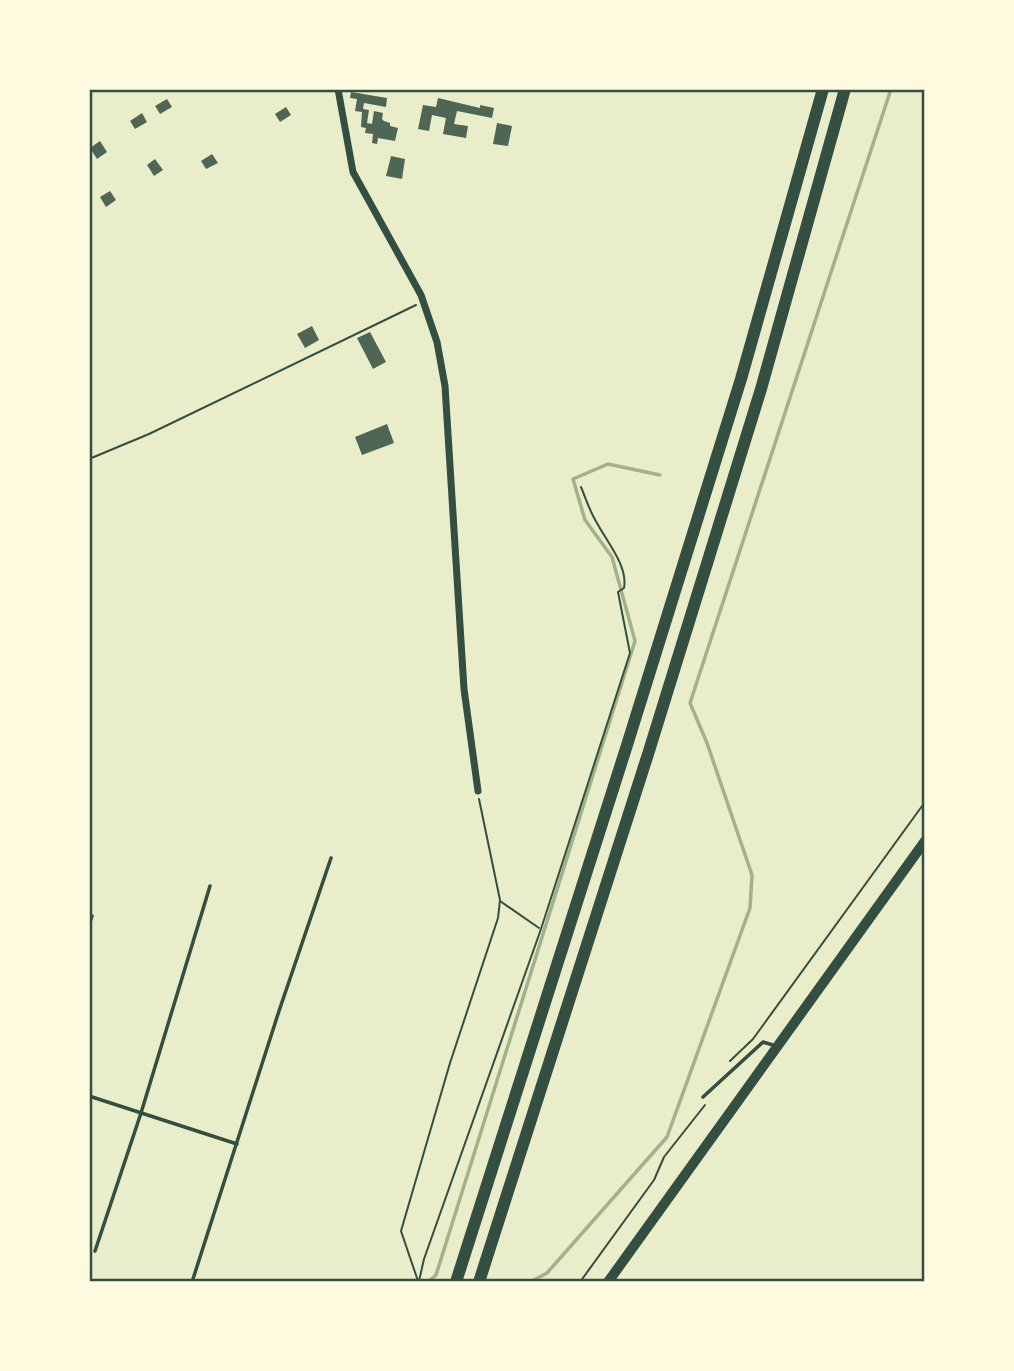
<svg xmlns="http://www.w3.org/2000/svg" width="1014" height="1371" viewBox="0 0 1014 1371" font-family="Montserrat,sans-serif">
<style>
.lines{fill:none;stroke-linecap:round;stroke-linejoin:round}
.stream{stroke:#a3b18a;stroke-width:3.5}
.building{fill:#4f6655}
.path{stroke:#344e41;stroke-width:2}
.service{stroke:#344e41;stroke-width:3.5}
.minor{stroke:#344e41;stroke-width:7}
.secondary{stroke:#344e41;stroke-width:10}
.motorway{stroke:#344e41;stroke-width:12}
.neatline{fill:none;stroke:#344e41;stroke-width:2.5}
</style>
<rect width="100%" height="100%" fill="#e9edc9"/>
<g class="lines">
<!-- stream -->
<g class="stream">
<polyline points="428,1282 436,1275 635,641 612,557 585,520 573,479 608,464 660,475"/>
<polyline points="530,1282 547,1273 667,1137 750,908 752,875 707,743 690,703 891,89"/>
</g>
</g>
<!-- building -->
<g class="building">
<polygon points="351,92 387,98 386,107 364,103 363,109 369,110 367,123 372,124 374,111 383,113 382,119 384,121 390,123 390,126 398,128 395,141 378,138 377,144 372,143 373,134 365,133 366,128 361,127 362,112 355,111 357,99 350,98"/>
<polygon points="438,98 480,108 480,105 494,108 492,118 457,111 454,124 468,126 466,138 443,134 446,118 432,115 429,131 418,129 423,105 436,107"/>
<polygon points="167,99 172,107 160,114 155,106"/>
<polygon points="286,107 291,115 280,122 275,114"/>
<polygon points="142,113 147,122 135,129 130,121"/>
<polygon points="497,123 512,126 508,146 493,144"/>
<polygon points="100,141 107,152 97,159 90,148"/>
<polygon points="212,154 218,163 206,169 201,161"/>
<polygon points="391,156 405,159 402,179 386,176"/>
<polygon points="155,159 163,170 154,176 147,165"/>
<polygon points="110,191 116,200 106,207 100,197"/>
<polygon points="312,326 319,340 305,348 297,334"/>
<polygon points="370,332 386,362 373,369 357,338"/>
<polygon points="387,424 394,443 362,455 355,437"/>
</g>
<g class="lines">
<!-- path -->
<g class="path">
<polyline points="89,459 149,434 416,305"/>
<polyline points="500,901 539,928"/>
<polyline points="730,1061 753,1039 925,802"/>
<polyline points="418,1281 401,1231 450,1063 498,918 500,900 479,799"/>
<path d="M419 1281 424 1259 541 929 630 653 618 592 624 588C628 566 607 542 597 523 590 512 586 499 581 487"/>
<polyline points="580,1282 654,1180 664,1157 705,1105"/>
</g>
<!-- service -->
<g class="service">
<polyline points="89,925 92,916"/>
<polyline points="89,1096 237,1144"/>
<polyline points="703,1097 763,1042 776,1046"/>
<polyline points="95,1251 141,1113 210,886"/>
<polyline points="192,1282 279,1011 331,858"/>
</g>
<!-- minor -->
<polyline class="minor" points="338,89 353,172 421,295 437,342 445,386 464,689 478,791"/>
<!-- secondary -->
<polyline class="secondary" points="608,1282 925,841"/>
<!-- motorway -->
<g class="motorway">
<polyline points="456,1282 628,742 741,379 823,89"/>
<polyline points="479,1282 649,751 761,389 845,89"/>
</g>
</g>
<!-- border -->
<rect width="1014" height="1371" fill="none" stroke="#fefae0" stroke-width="182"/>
<rect x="91" y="91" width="832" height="1189" class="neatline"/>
</svg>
